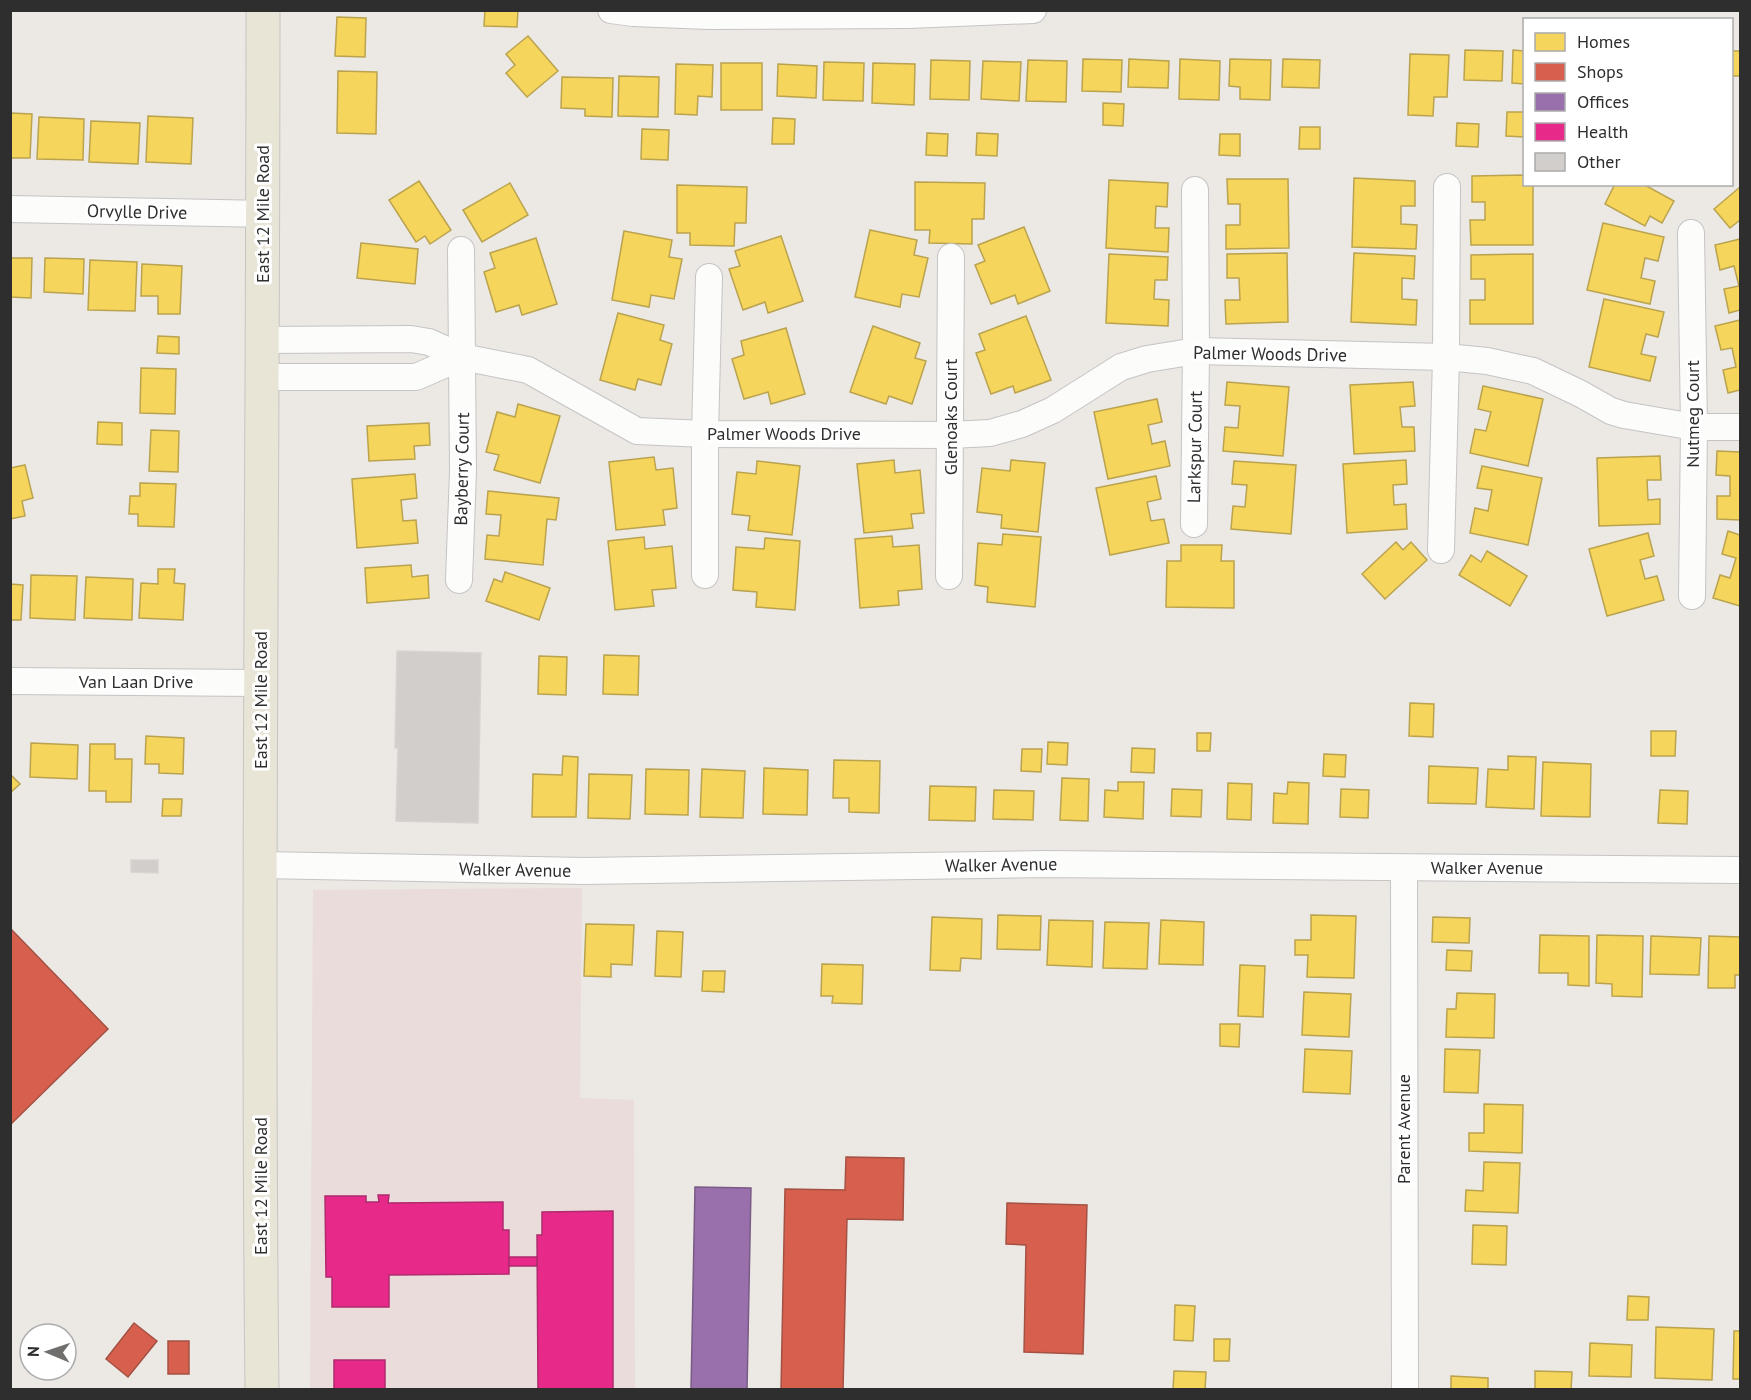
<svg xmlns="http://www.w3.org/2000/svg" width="1751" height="1400" viewBox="0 0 1751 1400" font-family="'PT Sans',sans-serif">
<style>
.medical{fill:#e9dcdb}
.homes{fill:#f6d55c;stroke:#baa34e;stroke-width:1.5}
.shops{fill:#d6604d;stroke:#a45144;stroke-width:1.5}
.offices{fill:#9970ab;stroke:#795c86;stroke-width:1.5}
.health{fill:#e7298a;stroke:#b02a6e;stroke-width:1.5}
.building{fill:#d1cecb;stroke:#d7d4d0;stroke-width:1.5}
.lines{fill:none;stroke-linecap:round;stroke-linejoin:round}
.minor-casing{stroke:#c5c4c5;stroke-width:28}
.major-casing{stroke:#c6c5c4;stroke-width:35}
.minor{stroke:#fcfcfb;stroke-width:26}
.major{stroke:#e8e4d6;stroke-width:33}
.labels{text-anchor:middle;stroke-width:6;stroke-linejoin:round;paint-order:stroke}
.street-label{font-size:18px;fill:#2e2e2e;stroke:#fff}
</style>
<rect width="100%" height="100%" fill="#ece8e4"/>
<!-- medical -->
<polygon class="medical" points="582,888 580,1098 634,1100 635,1389 310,1390 313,890"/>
<!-- homes -->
<g class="homes">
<polygon points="485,10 518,10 517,27 484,26"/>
<polygon points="337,17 366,18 365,57 335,56"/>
<polygon points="528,36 558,71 527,97 506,73 515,65 506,54"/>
<polygon points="1465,50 1503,51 1502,81 1464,80"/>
<polygon points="1513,50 1524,51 1524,84 1512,83"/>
<rect x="1732" y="51" width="8" height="25"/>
<polygon points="1410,54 1449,55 1447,97 1434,97 1433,116 1408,115"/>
<polygon points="1083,59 1122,60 1121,92 1082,91"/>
<polygon points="1129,59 1169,61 1168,88 1128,87"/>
<polygon points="1180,59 1220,61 1219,100 1179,99"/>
<polygon points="1230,59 1271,60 1270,100 1240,99 1240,87 1229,86"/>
<polygon points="1283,59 1320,60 1319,88 1282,87"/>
<polygon points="931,60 970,61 969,100 930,99"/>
<polygon points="1028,60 1067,61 1066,102 1026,101"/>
<polygon points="983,61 1021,62 1019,101 981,99"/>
<polygon points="824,62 864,63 863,101 823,100"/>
<rect x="721" y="63" width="41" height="47"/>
<polygon points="873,63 915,64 914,105 872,103"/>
<polygon points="676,64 713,65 712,97 698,96 697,115 675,114"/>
<polygon points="778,64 817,66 816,98 777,96"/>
<polygon points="338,71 377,72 376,134 337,133"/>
<polygon points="619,76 659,77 658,117 618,116"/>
<polygon points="562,77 613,78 612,117 585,116 585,109 561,108"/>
<polygon points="1103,103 1124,104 1123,126 1103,125"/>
<polygon points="1507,112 1524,112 1524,137 1506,136"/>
<polygon points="10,113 32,114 30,158 10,158"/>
<polygon points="148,116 193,118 191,164 146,162"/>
<polygon points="39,117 84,119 83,160 37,159"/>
<polygon points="773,118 795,119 794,144 772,144"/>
<polygon points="91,121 140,123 138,164 89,162"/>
<polygon points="1457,123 1479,124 1478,147 1456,146"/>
<polygon points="1300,127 1320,127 1320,149 1299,149"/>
<polygon points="642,129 669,130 668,160 641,159"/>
<polygon points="927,133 948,134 947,156 926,155"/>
<polygon points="977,133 998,134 997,156 976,155"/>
<polygon points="1220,134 1240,134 1240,156 1219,155"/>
<polygon points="1524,175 1524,184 1533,184 1533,245 1471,245 1470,220 1485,220 1485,202 1472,202 1472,176"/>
<polygon points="1354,178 1415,181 1415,206 1401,206 1401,224 1417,225 1416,249 1352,247"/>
<polygon points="1227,179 1288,179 1289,248 1226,249 1226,225 1240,225 1240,204 1228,204"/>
<polygon points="1109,180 1168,183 1167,207 1156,206 1155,228 1169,228 1168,252 1106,248"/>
<polygon points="419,181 451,230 430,244 425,236 416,242 389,200"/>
<polygon points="915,182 985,183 984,219 972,219 972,244 929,243 930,230 915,230"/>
<polygon points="510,183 528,215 482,242 463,210"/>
<polygon points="1615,184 1643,184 1674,201 1662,223 1650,216 1645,226 1605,204"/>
<polygon points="677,185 747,187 746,223 735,223 734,246 690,245 690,233 677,233"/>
<polygon points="1740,187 1740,220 1730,228 1714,209"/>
<polygon points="1603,223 1664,237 1658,261 1645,258 1641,278 1655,281 1650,304 1587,290"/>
<polygon points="1024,227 1050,291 1018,304 1015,295 991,304 975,265 985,261 978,245"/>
<polygon points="870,230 917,240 914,255 928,258 919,297 902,294 900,307 855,297"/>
<polygon points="624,231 672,240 669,257 682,259 674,299 651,295 649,307 612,300"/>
<polygon points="781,236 803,301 768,313 765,302 743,310 729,269 740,266 735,251"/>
<polygon points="536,238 557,304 522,315 519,305 496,312 484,272 495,268 490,253"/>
<polygon points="1740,239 1740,310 1729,313 1724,289 1739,286 1734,266 1720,270 1715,245"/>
<polygon points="361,243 418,249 415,284 357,278"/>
<polygon points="1287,253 1288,322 1226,324 1225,300 1240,300 1239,278 1227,278 1227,254"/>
<polygon points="1354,253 1415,256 1414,279 1402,278 1402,299 1417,300 1416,325 1351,322"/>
<polygon points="1109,254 1168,257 1167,280 1155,280 1154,299 1169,300 1168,326 1106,323"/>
<polygon points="1533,254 1533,324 1470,324 1470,300 1485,300 1485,279 1471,279 1471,255"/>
<polygon points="10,258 32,258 31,298 10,297"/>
<polygon points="45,258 84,259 83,294 44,292"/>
<polygon points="90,260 137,262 135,311 88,310"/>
<polygon points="142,264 182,266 180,314 158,314 158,296 141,296"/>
<polygon points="1604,299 1664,312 1658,337 1646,334 1641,354 1656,357 1650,381 1589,367"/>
<polygon points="618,313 664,325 660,340 672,344 661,385 638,379 635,390 600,380"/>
<polygon points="1026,316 1051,380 1015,393 1013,386 991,394 976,353 985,350 979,334"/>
<polygon points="1740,320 1740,390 1728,393 1723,370 1736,367 1732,348 1721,350 1715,326"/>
<polygon points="873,326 920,343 915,358 926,361 912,404 889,396 886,404 850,392"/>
<polygon points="786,328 805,394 771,404 768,392 744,399 732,359 744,355 741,341"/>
<polygon points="158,336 179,337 179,354 157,353"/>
<polygon points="141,368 176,369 175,414 140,413"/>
<polygon points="1227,382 1289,387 1283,456 1223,451 1225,427 1238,428 1240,406 1225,405"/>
<polygon points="1413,382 1415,406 1400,407 1402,427 1414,427 1415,451 1354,454 1350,385"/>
<polygon points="1483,386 1543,399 1528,466 1470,453 1475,429 1486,431 1491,412 1478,409"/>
<polygon points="1157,399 1162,422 1148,425 1152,444 1165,441 1170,466 1108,479 1094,412"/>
<polygon points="518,404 560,416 540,483 494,470 499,455 486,452 497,412 515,417"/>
<polygon points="98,422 122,423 122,445 97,444"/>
<polygon points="429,423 430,445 414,446 415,459 369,461 367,426"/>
<polygon points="151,430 179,431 178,472 149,471"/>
<polygon points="1717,451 1740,452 1740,520 1717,519 1717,496 1730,496 1730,476 1716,475"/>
<polygon points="1660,456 1661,480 1647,480 1648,500 1660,499 1660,524 1599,526 1597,458"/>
<polygon points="654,457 656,470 673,468 677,508 663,510 665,525 616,530 609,462"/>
<polygon points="894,460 895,473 920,470 924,513 911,514 913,528 864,533 857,464"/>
<polygon points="1011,460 1045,463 1038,532 1001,528 1002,515 977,512 982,468 1010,471"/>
<polygon points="1406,460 1407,484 1393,485 1394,505 1406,504 1407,529 1347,533 1343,464"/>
<polygon points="757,461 800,466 792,535 748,530 750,516 732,514 737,472 756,474"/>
<polygon points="1234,461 1296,465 1291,534 1231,529 1233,506 1245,507 1247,485 1232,484"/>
<polygon points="25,465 33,498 22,501 25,516 10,519 10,468"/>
<polygon points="1482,466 1542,478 1528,545 1470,533 1475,508 1488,511 1492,490 1477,488"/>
<polygon points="415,474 417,498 401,500 403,521 416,520 418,543 357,548 352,479"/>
<polygon points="1156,476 1161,499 1147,502 1151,521 1164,519 1169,543 1110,555 1096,488"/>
<polygon points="140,483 176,484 174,527 138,526 138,514 129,514 130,496 140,496"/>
<polygon points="488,491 559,498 556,520 547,519 543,565 485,559 487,535 499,536 501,515 486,514"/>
<polygon points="1728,531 1740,535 1740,606 1713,598 1720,575 1730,578 1736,558 1722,554"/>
<polygon points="1648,533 1654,556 1640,560 1645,579 1657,576 1664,600 1607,616 1589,549"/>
<polygon points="1003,534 1041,537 1035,607 987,602 988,587 975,585 978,543 1002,545"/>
<polygon points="892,536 893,547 919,545 922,589 898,591 899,605 860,608 855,539"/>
<polygon points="644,537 645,549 672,546 676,588 652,590 654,606 615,610 608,541"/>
<polygon points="765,538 800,541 795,610 756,607 757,592 733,590 736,547 764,549"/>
<polygon points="1396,542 1403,550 1411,542 1427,560 1385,599 1362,574"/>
<polygon points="1181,545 1222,545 1221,561 1234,561 1234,608 1166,607 1167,561 1181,561"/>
<polygon points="1487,551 1527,576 1510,606 1459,575 1471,555 1481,562"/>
<polygon points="411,565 412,577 428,575 429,598 367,603 365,568"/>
<polygon points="158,569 175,569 174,583 185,584 183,620 139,618 141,583 158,584"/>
<polygon points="505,572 550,588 539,620 486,601 494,579 502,582"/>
<polygon points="31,575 77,576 75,620 30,618"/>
<polygon points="86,577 133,579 132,620 84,618"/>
<polygon points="10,584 23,585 21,620 10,620"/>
<polygon points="604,655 639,656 638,695 603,694"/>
<polygon points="539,656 567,657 566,695 538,694"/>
<polygon points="1410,703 1434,704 1433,737 1409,736"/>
<polygon points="1651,731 1676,731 1675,756 1651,756"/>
<polygon points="1197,733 1211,733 1210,751 1197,751"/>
<polygon points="146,736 184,738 183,774 159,773 159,764 145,764"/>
<polygon points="1048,742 1068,743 1067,765 1047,764"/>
<polygon points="31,743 78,745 77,779 30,777"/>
<polygon points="90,744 115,744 115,759 132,759 131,802 106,802 106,791 89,791"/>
<polygon points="1132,748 1155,749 1154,773 1131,772"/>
<polygon points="1022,749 1042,749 1041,772 1021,771"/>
<polygon points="1324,754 1346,755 1345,777 1323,776"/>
<polygon points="563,756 578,757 576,817 532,817 533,774 562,775"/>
<polygon points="1508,756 1536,757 1534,809 1486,807 1488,769 1508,770"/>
<polygon points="834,760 880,761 879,813 849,812 849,798 833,798"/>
<polygon points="1543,762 1591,764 1590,817 1541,816"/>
<polygon points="1429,766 1478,768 1476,804 1428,803"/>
<polygon points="764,768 808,770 807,815 763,814"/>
<polygon points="646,769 689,770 688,815 645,814"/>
<polygon points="702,769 745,771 743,818 700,817"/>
<polygon points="10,774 20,784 10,793"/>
<polygon points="589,774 632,775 630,819 588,818"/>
<polygon points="1062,778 1089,779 1088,821 1060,820"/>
<polygon points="1118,782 1144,782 1143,819 1104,817 1105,790 1118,791"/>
<polygon points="1288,782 1309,783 1308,824 1273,823 1274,793 1287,794"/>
<polygon points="1228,783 1252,784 1251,820 1227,819"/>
<polygon points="930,786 976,787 975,821 929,820"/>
<polygon points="1172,789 1202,790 1201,817 1171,816"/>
<polygon points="1341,789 1369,790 1368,818 1340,817"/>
<polygon points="994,790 1034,791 1033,820 993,819"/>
<polygon points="1660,790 1688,791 1687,824 1658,823"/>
<polygon points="163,799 182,799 181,816 162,816"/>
<polygon points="998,915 1041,916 1040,950 997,949"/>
<polygon points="1311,915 1356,916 1354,978 1307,977 1308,955 1295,955 1295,940 1311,940"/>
<polygon points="932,917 982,919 981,959 961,958 960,971 930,970"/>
<polygon points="1433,917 1470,918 1469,943 1432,942"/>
<polygon points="1049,920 1093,921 1092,967 1047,965"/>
<polygon points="1161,920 1204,922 1203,965 1159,964"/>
<polygon points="1105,922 1149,923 1147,969 1103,968"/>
<polygon points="586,924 634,925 632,965 611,964 611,977 584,976"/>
<polygon points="657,931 683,932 681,977 655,976"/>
<polygon points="1540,935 1589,936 1589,986 1568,985 1568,973 1539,973"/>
<polygon points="1597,935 1643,936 1642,997 1612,996 1612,984 1596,983"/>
<polygon points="1651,936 1701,938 1699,975 1650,974"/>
<polygon points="1709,936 1740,937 1740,975 1735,975 1735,988 1708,988"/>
<polygon points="1447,950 1472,951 1471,971 1446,970"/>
<polygon points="822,964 863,965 862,1004 832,1003 833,996 821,996"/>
<polygon points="1240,965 1265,966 1263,1017 1238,1016"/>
<polygon points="703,971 725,971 724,992 702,991"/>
<polygon points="1304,992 1351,994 1349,1037 1302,1035"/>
<polygon points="1457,993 1495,994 1494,1038 1446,1037 1447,1009 1456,1009"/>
<polygon points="1220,1024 1240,1024 1239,1047 1220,1046"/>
<polygon points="1305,1049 1352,1051 1350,1094 1303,1092"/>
<polygon points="1445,1049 1480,1050 1478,1093 1444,1092"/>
<polygon points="1484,1104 1523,1105 1522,1153 1469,1151 1469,1133 1484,1133"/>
<polygon points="1484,1162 1520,1163 1518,1213 1465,1211 1466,1190 1483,1191"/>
<polygon points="1473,1225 1507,1226 1506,1265 1472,1264"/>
<polygon points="1628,1296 1649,1297 1648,1320 1627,1320"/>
<polygon points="1175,1305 1195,1306 1193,1341 1174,1340"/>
<polygon points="1656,1327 1714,1329 1712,1380 1655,1378"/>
<polygon points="1734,1331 1740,1331 1740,1379 1733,1379"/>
<polygon points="1214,1339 1230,1339 1229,1361 1214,1361"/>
<polygon points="1590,1343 1632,1345 1631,1377 1589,1376"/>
<polygon points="1174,1371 1206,1372 1205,1390 1173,1390"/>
<polygon points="1535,1371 1572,1372 1571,1390 1535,1390"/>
<polygon points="1451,1376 1488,1378 1488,1390 1451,1390"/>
</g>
<!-- shops -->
<g class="shops">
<polygon points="10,928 108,1029 10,1125"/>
<polygon points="846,1157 904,1158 903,1220 847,1219 843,1390 781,1390 785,1189 845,1190"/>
<polygon points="1007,1203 1087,1205 1083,1354 1024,1352 1026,1245 1006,1244"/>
<polygon points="134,1323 157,1341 128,1377 106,1359"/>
<rect x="168" y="1341" width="21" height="33"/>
</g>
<!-- offices -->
<polygon class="offices" points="695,1187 751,1188 747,1390 691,1390"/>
<!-- health -->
<g class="health">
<polygon points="378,1195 389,1195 388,1203 503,1202 503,1230 509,1230 509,1274 389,1275 389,1307 332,1307 332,1277 326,1277 325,1196 366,1196 366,1202 379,1202"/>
<polygon points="613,1211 613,1390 538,1390 537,1235 542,1235 542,1212"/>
<rect x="509" y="1257" width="28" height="9"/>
<rect x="334" y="1360" width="51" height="30"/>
</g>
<!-- building -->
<g class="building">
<polygon points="397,651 481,653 478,823 396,821 398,748 395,748"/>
<polygon points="131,860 158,860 158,873 131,872"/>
</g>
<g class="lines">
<!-- minor casing -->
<g class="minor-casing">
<g id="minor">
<polyline points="611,10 633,13 709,16 909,15 1033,10"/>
<polyline points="10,209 263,214"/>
<polyline points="1691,233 1694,427 1692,596"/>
<polyline points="264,340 411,339 429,342 462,357 528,370 637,431 705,434 951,435 990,433 1022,424 1053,410 1121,367 1147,359 1196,351 1446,357 1487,361 1533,371 1581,394 1611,411 1624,415 1694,427 1740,427"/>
<polyline points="263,377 416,377 462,357"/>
<polyline points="1194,524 1196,351 1195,190"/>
<polyline points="1441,550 1446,357 1447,187"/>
<polyline points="705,575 705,434 709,277"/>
<polyline points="949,576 951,257"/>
<polyline points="459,580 463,471 461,250"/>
<polyline points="10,681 262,683"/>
<polyline points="261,865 584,871 1043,864 1740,870"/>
<polyline points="1404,868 1405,1390"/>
</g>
</g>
<!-- major casing -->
<g class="major-casing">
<path id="major" d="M262 1390C257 930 263 470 263 10"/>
</g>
<!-- minor -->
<use href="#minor" class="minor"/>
<!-- major -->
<use href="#major" class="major"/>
</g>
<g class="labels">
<!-- street labels -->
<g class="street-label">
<text transform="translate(137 212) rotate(1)" y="6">Orvylle Drive</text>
<text transform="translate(263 214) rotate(-90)" y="6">East 12 Mile Road</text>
<text transform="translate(1270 354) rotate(1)" y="6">Palmer Woods Drive</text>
<text transform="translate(1693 414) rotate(-90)" y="6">Nutmeg Court</text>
<text transform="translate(951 417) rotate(-90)" y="6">Glenoaks Court</text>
<text x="784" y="440">Palmer Woods Drive</text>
<text transform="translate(1195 447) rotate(-89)" y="6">Larkspur Court</text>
<text transform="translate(462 469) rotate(-89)" y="6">Bayberry Court</text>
<text x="136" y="688">Van Laan Drive</text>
<text transform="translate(261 700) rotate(-90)" y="6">East 12 Mile Road</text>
<text transform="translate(1001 865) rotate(-1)" y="6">Walker Avenue</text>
<text x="1487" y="874">Walker Avenue</text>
<text transform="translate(515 870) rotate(1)" y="6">Walker Avenue</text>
<text transform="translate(1404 1129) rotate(-90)" y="6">Parent Avenue</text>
<text transform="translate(261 1186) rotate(-90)" y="6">East 12 Mile Road</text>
</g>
</g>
<!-- border -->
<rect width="1751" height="1400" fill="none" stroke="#2e2e2e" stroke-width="24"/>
<!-- legend -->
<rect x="1523" y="18" width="210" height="168" fill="#ffffff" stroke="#ababab" stroke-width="1.5"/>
<rect x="1535" y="33" width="30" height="18" fill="#f6d55c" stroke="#ababab" stroke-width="1.5"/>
<text x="1577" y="48" font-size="18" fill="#2e2e2e">Homes</text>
<rect x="1535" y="63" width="30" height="18" fill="#d6604d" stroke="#ababab" stroke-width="1.5"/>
<text x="1577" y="78" font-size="18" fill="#2e2e2e">Shops</text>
<rect x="1535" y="93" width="30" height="18" fill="#9970ab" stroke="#ababab" stroke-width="1.5"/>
<text x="1577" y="108" font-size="18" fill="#2e2e2e">Offices</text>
<rect x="1535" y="123" width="30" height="18" fill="#e7298a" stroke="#ababab" stroke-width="1.5"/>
<text x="1577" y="138" font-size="18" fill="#2e2e2e">Health</text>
<rect x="1535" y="153" width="30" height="18" fill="#d1cecb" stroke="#ababab" stroke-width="1.5"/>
<text x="1577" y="168" font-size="18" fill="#2e2e2e">Other</text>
<!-- north arrow -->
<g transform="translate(48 1352) rotate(272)"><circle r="28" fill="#ffffff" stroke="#ababab" stroke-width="1.5"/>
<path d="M0-4.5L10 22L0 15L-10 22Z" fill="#706f6e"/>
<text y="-9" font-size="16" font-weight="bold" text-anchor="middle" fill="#2e2e2e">N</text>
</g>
</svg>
